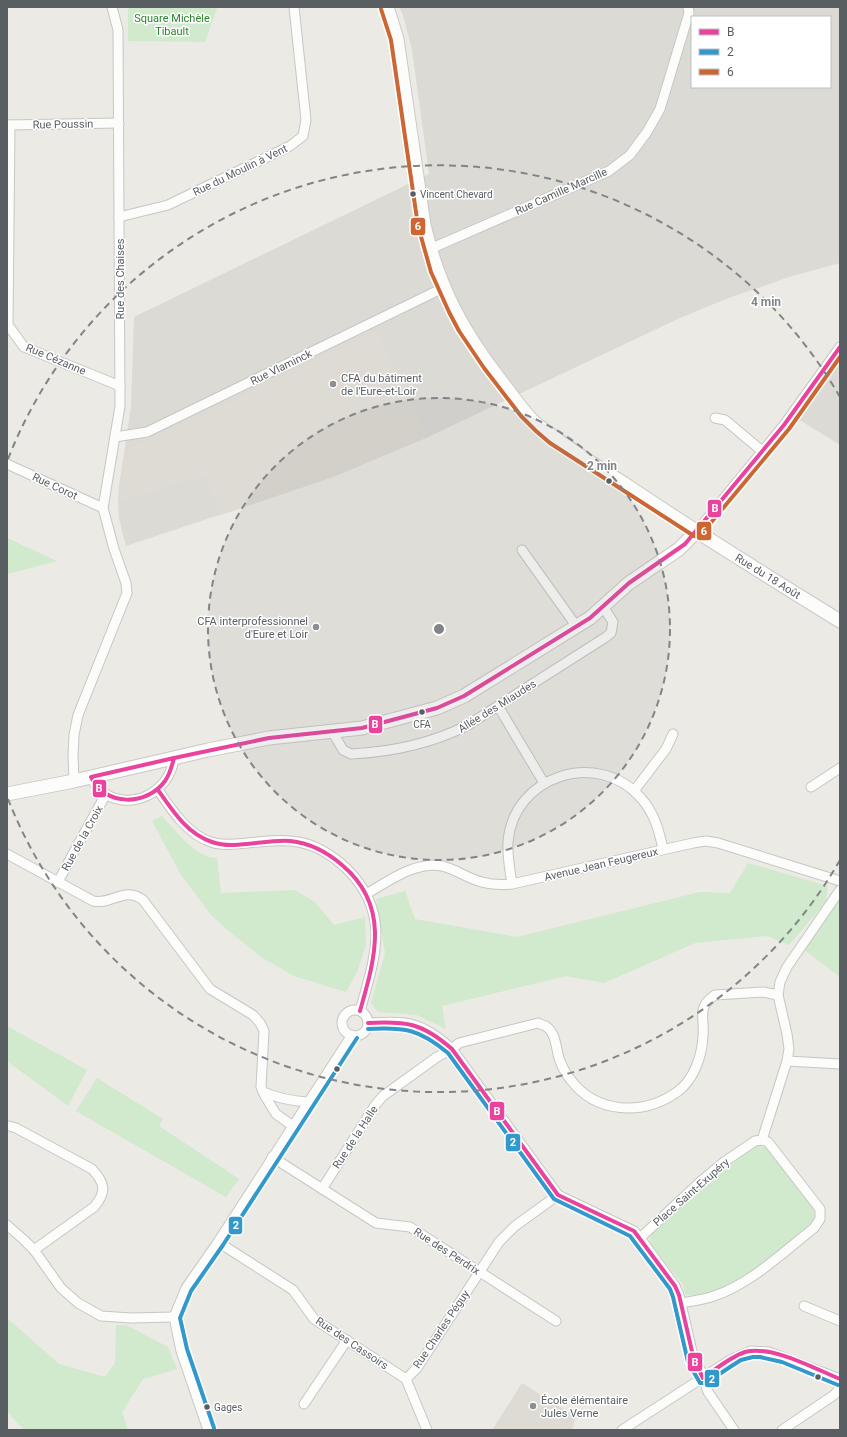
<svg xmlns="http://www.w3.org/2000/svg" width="847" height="1437" viewBox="0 0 847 1437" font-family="Roboto,sans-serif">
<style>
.industrial{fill:#dcdad5;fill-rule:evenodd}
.education{fill:#dddbd3}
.green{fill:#d1e9cd}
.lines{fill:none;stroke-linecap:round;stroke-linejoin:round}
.street-casing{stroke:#c6c7c5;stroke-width:11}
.secondary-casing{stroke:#c8c9c8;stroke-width:15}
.street{stroke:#fcfcfb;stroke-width:9}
.secondary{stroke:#fcfcfb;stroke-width:13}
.bus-1-casing{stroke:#fff;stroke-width:7}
.bus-2-casing{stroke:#fff;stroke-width:7}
.bus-3-casing{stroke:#fff;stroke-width:7}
.bus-1{stroke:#e9439e;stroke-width:4}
.bus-2{stroke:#39c;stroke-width:4}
.bus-3{stroke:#c63;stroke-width:4}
.ring{fill:none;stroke:#828587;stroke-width:2;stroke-dasharray:7 5}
.bus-dot{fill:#595e63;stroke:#fff;stroke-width:1.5}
.poi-dot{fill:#8c8f90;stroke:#fff;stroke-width:1.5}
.labels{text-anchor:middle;stroke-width:3;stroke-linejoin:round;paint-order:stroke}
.bus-label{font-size:10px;fill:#595e63;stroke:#fff;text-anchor:start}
.park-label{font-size:11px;fill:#2a822c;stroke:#fff}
.street-label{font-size:11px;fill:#595e63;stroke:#fff}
.poi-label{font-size:11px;fill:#595e63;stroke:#fff;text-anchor:start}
.centre{fill:#828587;stroke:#fff;stroke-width:2}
.ring-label{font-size:12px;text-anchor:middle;font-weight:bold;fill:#828587;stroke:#fff;stroke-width:3;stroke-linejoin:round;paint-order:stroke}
.line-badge{stroke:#fff;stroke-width:1.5}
.badge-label{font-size:11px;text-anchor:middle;font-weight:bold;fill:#fff}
</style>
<rect width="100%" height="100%" fill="#ebeae4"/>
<!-- industrial -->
<g class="industrial">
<path d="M399 7H840V263L792 276 726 299 680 318 428 437 333 477 126 546 119 519 118 503 119 486 131 407 134 317 429 174 412 50 403 15ZM692 17H830V87H692Z"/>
<polygon points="840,358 840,445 798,419"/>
</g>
<!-- education -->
<g class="education">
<polygon points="376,330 428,437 333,477 218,516 206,475 118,503 119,486 124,457 131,448"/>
<polygon points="522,1383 576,1417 572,1430 492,1430"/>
</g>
<!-- green -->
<g class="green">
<polygon points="128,7 216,7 217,8 205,42 128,41"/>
<polygon points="7,538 57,561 7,574"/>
<path d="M162 816C175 830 197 859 217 858L221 893 295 890 315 902 334 925 365 917 366 945 357 972 346 992 294 976 261 957 229 931 212 916 181 875 152 821Z"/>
<polygon points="748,863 828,886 826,902 789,945 767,936 695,943 604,983 566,976 442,1006 446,1029 417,1015 378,1012 371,1003 385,953 376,899 405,891 415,919 517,937 700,892 730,893"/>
<polygon points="840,896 840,977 803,949"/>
<polygon points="7,1026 87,1070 68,1106 7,1061"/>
<polygon points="97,1078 163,1119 159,1126 239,1179 226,1197 76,1111"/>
<polygon points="756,1146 766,1147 813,1205 815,1219 807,1228 744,1277 707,1295 686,1295 682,1283 650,1244 651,1234 700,1188"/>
<polygon points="7,1318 59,1364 105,1377 115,1363 116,1325 126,1325 168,1347 177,1369 143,1379 122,1412 128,1430 24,1430 7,1411"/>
</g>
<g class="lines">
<!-- street casing -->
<g class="street-casing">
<g id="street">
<polyline points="7,125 119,123"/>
<polyline points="10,125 8,325 24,347 120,386"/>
<polyline points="119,217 168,205 290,146 303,136 306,120 294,7"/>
<polyline points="430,249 609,171 630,155 647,132 660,109 689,13 688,7"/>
<polyline points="715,418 725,420 762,451"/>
<polyline points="115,437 147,432 443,288"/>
<polyline points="7,464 103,508"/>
<polyline points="697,531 784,425 840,347"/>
<polyline points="522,550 577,627"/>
<polyline points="498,706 544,783"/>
<path d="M332 731 343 750 351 754C391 752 433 743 468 725L606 637 611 633 613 622 604 608"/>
<path d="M91 777C93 782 96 786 100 790 128 814 171 793 174 757"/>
<polyline points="74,781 73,755 74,735 78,715 127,593 126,583 114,549 103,508 120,406 118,30 112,7"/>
<polyline points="811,787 840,768"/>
<path d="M158 790C171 809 188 835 211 842 222 846 236 844 247 843 264 841 282 839 298 842 316 845 333 856 346 868 392 913 375 957 360 1011"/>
<polyline points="634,791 666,749 673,734"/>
<path d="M7 854 93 901C112 905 125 886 143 900L210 989 253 1015 260 1023 264 1031 261 1087 265 1096 276 1114 293 1126"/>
<polyline points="58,882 75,850 106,794"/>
<path d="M512 884C510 871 507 855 508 842 513 776 597 749 640 797 654 812 659 830 663 849"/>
<path d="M366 894C389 881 415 861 442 866 456 869 468 879 482 882 492 885 502 885 512 884L693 843 706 841 718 843 840 881"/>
<circle cx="355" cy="1023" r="13"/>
<path d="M368 1023C408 1021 421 1021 452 1049L558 1195 634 1231 640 1238 675 1286 679 1295 694 1360 701 1371 708 1392 734 1430"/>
<polyline points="787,1061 840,1064"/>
<path d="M263 1092C278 1098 291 1101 307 1102"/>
<path d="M9 1126 16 1128 92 1169C105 1183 107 1192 94 1207L34 1250"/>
<polyline points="762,1140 787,1061 789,1049 787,1034 778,995 780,982 787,967 840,890"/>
<polyline points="272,1157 376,1223 410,1227 556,1321"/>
<path d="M322 1189 376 1104 383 1096 437 1057 452 1049 459 1043 538 1023C541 1025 545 1025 547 1027 556 1034 556 1048 559 1058 561 1064 566 1074 570 1079 596 1114 643 1116 677 1092 694 1080 702 1056 703 1036 705 1017 696 1008 715 995L763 992 778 995"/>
<polyline points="7,1225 24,1240 34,1250 61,1288 78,1303 101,1316 131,1318 174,1317"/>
<path d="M640 1238 700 1182 724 1162 755 1141 762 1140 768 1142 820 1209V1219L814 1228C785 1251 749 1285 714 1296 703 1300 692 1301 681 1303"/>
<polyline points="218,1242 293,1290 314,1319 406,1379 427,1430"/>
<polyline points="804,1306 840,1321"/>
<polyline points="406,1379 417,1368 499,1242 515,1226 558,1195"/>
<polyline points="304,1404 347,1340"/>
<polyline points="208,1430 181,1351 174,1317 186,1288 218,1242 352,1035"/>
<polyline points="622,1430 730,1360 751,1351 769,1352 840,1379"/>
<polyline points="782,1430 834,1395 840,1388"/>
</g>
</g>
<!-- secondary casing -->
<g class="secondary-casing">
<g id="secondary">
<path d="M387 7 397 39 424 225C439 288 462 331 501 381 511 394 520 407 531 419 540 428 552 435 562 443 582 457 602 470 623 483 694 531 767 576 840 621"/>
<polyline points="7,794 74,781 208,750 269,738 362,728 437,708 464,696 590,618 629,583 679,549 697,531"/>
</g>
</g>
<!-- street -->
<use href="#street" class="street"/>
<!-- secondary -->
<use href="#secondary" class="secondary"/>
<!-- bus-1 casing -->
<g class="bus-1-casing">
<g id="bus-1">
<path d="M174 758C172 766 170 774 165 781 147 806 105 807 91 777Z"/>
<polyline points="174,758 269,738 362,728 437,708 464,696 590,618 629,583 685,544 784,425 840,347"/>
<path d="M158 790C172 810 187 834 212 842 234 850 266 839 290 841 310 843 327 852 342 865 391 906 375 958 360 1011"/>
<path d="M368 1023C407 1021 422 1023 452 1049L558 1195 634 1231 675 1286 679 1295 694 1360 703 1378C716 1369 730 1357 745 1352 773 1345 815 1369 840 1379"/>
</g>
</g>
<!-- bus-2 casing -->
<g class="bus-2-casing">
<g id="bus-2">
<path d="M368 1029C405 1027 419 1029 448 1053L554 1199 630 1236 670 1289 673 1297 688 1362 700 1383H706L730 1367 741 1360 753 1357H760L782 1362 838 1385"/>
<polyline points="214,1428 187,1349 180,1318 191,1291 223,1245 357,1038"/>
</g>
</g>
<!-- bus-3 casing -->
<g class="bus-3-casing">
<polyline id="bus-3" points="381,9 391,40 418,226 431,272 449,312 459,331 484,368 521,416 536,431 550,443 694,536 699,537 789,429 840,357"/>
</g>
<!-- bus-1 -->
<use href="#bus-1" class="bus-1"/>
<!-- bus-2 -->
<use href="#bus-2" class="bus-2"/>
<!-- bus-3 -->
<use href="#bus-3" class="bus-3"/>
</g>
<!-- distance rings -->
<circle cx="439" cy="629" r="231" fill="#828587" fill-opacity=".12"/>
<g class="ring">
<circle cx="439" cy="629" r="231"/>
<path d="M840 860A463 463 0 0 1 8 799M8 459A463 463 0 0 1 840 397"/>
</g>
<!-- markers -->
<g class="bus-dot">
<circle cx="413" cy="194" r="3.5"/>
<circle cx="609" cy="481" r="3.5"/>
<circle cx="422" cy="712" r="3.5"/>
<circle cx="337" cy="1069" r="3.5"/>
<circle cx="818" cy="1377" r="3.5"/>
<circle cx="207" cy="1407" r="3.5"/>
</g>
<g class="poi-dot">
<circle cx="333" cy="384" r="4"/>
<circle cx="316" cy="627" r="4"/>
<circle cx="533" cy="1406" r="4"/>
</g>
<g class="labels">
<!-- bus labels -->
<g class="bus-label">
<text x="420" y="198">Vincent Chevard</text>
<text x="422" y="728" text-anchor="middle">CFA</text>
<text x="214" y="1411">Gages</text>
</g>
<!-- park labels -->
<g class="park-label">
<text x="172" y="22">Square Michèle<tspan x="172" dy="13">Tibault</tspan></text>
</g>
<!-- street labels -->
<g class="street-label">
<text transform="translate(63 124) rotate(-1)" y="4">Rue Poussin</text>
<text transform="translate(240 170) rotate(-26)" y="4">Rue du Moulin à Vent</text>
<text transform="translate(561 191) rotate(-24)" y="4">Rue Camille Marcille</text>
<text transform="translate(120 279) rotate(-90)" y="4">Rue des Chaises</text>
<text transform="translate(56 359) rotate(23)" y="4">Rue Cézanne</text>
<text transform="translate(281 367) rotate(-26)" y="4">Rue Vlaminck</text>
<text transform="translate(55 486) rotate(25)" y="4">Rue Corot</text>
<text transform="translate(768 576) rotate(32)" y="4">Rue du 18 Août</text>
<text transform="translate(497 706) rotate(-32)" y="4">Allée des Miaudes</text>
<text transform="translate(82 838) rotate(-61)" y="4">Rue de la Croix</text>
<text transform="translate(601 864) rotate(-13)" y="4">Avenue Jean Feugereux</text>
<text transform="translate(355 1137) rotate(-57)" y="4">Rue de la Halle</text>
<text transform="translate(691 1192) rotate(-41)" y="4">Place Saint-Exupéry</text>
<text transform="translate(447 1251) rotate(33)" y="4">Rue des Perdrix</text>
<text transform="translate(441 1329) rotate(-56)" y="4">Rue Charles Péguy</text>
<text transform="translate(352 1343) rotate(34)" y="4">Rue des Cassoirs</text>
</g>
<!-- poi labels -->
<g class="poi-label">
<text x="341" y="382">CFA du bâtiment<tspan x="341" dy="13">de l'Eure-et-Loir</tspan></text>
<text x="308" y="625" text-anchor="end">CFA interprofessionnel<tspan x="308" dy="13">d'Eure et Loir</tspan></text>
<text x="541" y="1404">École élémentaire<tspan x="541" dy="13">Jules Verne</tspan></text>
</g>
</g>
<circle cx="439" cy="629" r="6" class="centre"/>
<g class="ring-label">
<text x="766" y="306">4 min</text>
<text x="602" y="470">2 min</text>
</g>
<g class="line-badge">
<rect x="410" y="217" width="16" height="19" rx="4" fill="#c63"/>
<rect x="707" y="499" width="15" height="19" rx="4" fill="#e9439e"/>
<rect x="696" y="521" width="16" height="20" rx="4" fill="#c63"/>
<rect x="368" y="715" width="15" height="19" rx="4" fill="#e9439e"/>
<rect x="92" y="779" width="15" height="19" rx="4" fill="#e9439e"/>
<rect x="489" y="1101" width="16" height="20" rx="4" fill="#e9439e"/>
<rect x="505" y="1133" width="16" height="19" rx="4" fill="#39c"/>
<rect x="228" y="1216" width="15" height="19" rx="4" fill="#39c"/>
<rect x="687" y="1352" width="16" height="20" rx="4" fill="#e9439e"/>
<rect x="704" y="1369" width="16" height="19" rx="4" fill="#39c"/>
</g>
<g class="badge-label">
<text x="418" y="230">6</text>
<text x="715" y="512">B</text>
<text x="704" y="535">6</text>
<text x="375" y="728">B</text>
<text x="99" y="792">B</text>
<text x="497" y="1115">B</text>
<text x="513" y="1146">2</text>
<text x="236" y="1229">2</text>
<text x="695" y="1366">B</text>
<text x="712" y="1383">2</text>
</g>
<!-- border -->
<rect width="847" height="1437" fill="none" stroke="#595e63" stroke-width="16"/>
<!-- legend -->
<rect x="691" y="16" width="140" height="72" fill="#ffffff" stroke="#bdbfc1"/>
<rect x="699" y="29" width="20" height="6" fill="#e9439e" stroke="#bdbfc1"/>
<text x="727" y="36" font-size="12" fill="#595e63">B</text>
<rect x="699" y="49" width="20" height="6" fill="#3399cc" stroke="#bdbfc1"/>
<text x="727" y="56" font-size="12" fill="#595e63">2</text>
<rect x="699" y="69" width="20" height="6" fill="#cc6633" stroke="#bdbfc1"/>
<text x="727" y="76" font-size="12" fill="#595e63">6</text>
</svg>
